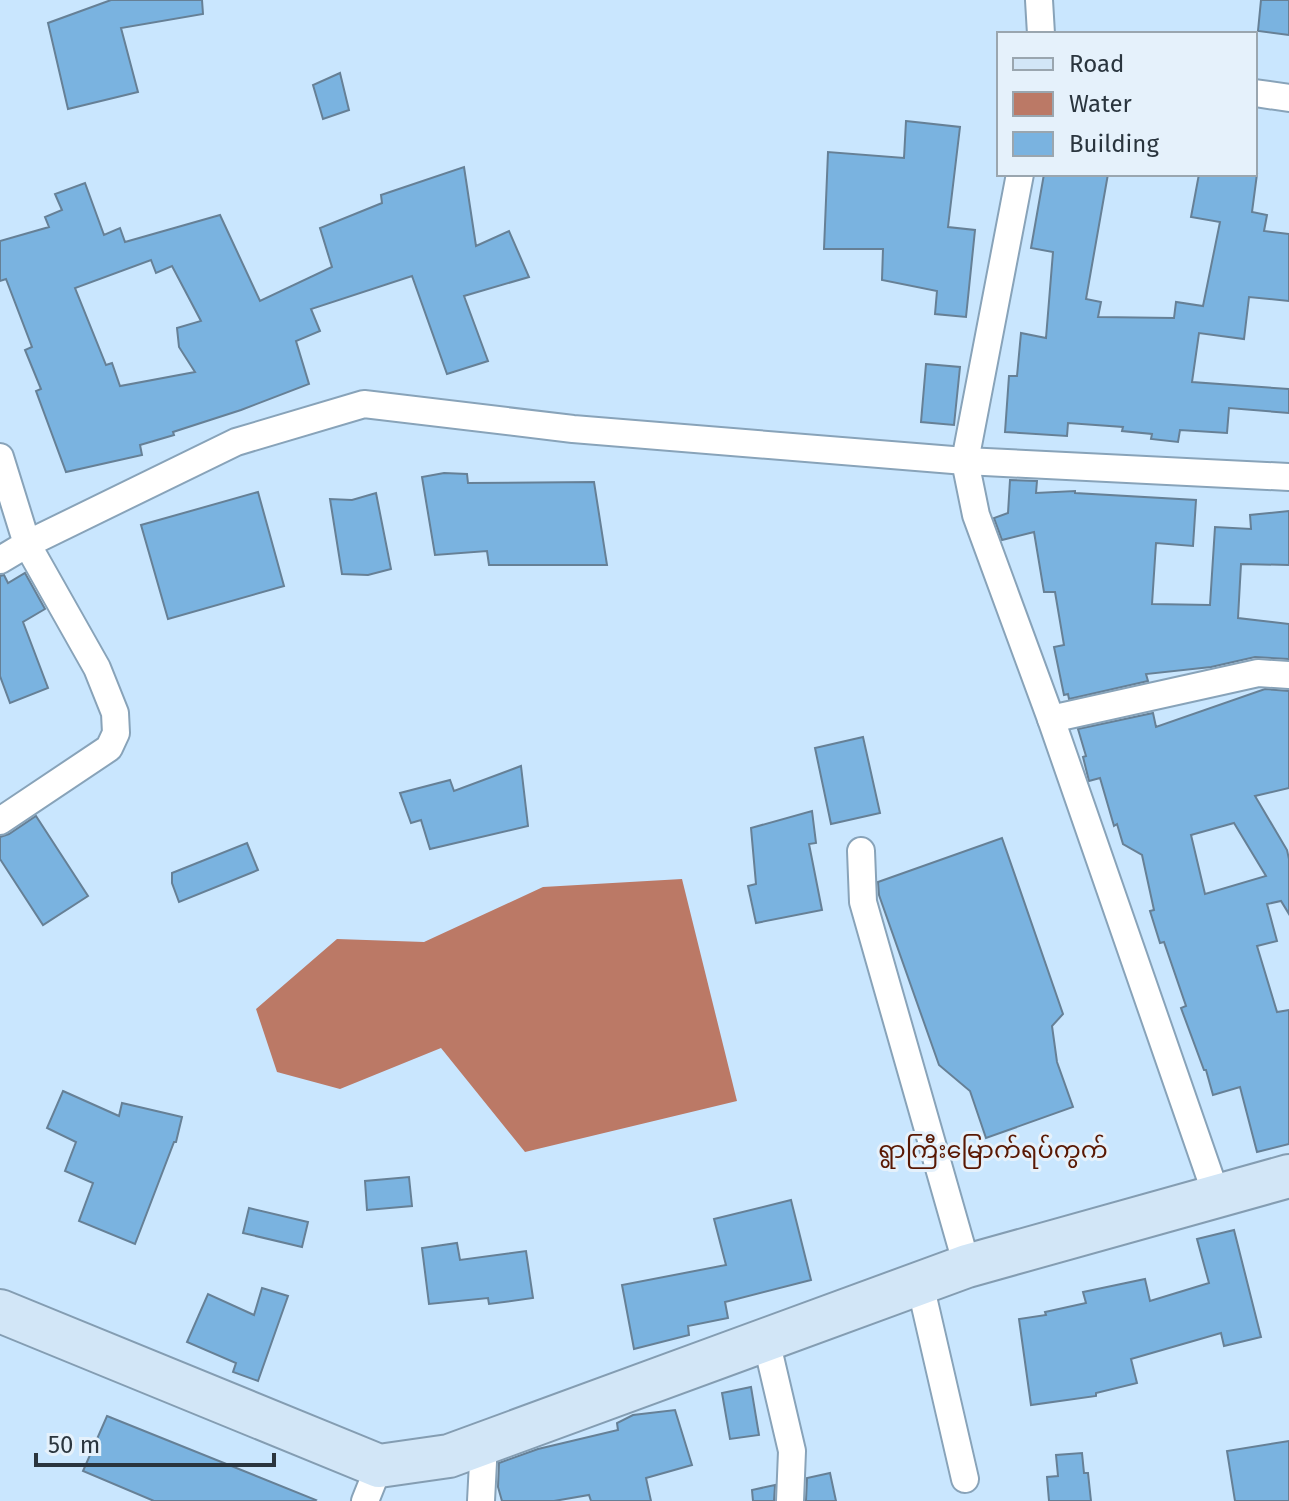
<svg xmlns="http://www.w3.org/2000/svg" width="1289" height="1501" viewBox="0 0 1289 1501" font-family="'Fira Sans','Noto Sans Myanmar',sans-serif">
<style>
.water{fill:#bb7966}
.building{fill:#7ab3e0;stroke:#668096;stroke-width:2;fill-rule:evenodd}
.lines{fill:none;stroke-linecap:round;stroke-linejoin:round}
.minor-casing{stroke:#88a3b9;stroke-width:30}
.primary-casing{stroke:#849db2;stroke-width:46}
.minor{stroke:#fff;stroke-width:26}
.primary{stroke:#d2e6f7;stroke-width:42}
.labels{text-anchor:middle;stroke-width:6;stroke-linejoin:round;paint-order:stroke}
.quarter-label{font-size:24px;fill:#591803;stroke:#e5f1fb}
</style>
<rect width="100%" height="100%" fill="#c9e6fe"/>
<!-- water -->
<polygon class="water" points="682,879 737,1101 525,1152 441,1048 340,1089 277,1072 256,1009 337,939 424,942 543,887"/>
<!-- building -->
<g class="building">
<polygon points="111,0 202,0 203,14 121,28 138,92 68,109 48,23"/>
<polygon points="1261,0 1289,0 1289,35 1258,31"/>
<polygon points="340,73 349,110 323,119 313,85"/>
<polygon points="906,121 960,127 948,227 975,230 966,317 935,314 937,291 882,280 883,249 824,249 828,152 904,158"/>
<path d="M464 167 476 246 509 231 529 277 464 296 488 361 447 374 412 276 311 309 320 331 296 341 309 384 241 410 173 432 174 435 140 445 142 455 66 472 36 391 41 389 25 350 32 347 6 279 0 281V241L49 227 45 217 62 210 55 194 85 183 104 235 120 228 125 242 220 215 260 301 332 267 320 228 382 203 381 195ZM151 260 156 273 172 266 201 321 177 328 179 347 195 372 120 386 112 363 106 365 75 288Z"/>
<polygon points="1044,174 1108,174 1086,299 1101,302 1098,317 1174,318 1176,302 1203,306 1220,222 1191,217 1199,174 1257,174 1252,212 1267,215 1264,231 1289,234 1289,301 1249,297 1244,339 1199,333 1192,382 1289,389 1289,413 1229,408 1227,433 1180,430 1178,442 1151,439 1152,434 1122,431 1123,427 1068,423 1067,436 1005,432 1009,376 1017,376 1021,333 1046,338 1053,252 1031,248"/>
<polygon points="926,364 960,367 954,425 921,422"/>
<polygon points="444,473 467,474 468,483 594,482 607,565 489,565 487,551 435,555 422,477"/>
<polygon points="1010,480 1037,481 1036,493 1075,491 1075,493 1196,500 1193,546 1156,543 1152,604 1210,605 1215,527 1251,529 1250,515 1289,511 1289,565 1241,564 1238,618 1289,624 1289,659 1255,657 1211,667 1146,674 1148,681 1069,699 1068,694 1064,695 1054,647 1064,645 1055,592 1044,592 1034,532 1002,540 994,518 1008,513"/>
<polygon points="258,492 284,586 168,619 141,525"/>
<polygon points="376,493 391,569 368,575 342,574 330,499 352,500"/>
<polygon points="25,573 45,609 23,622 48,688 10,703 0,676 0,576 4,575 8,583"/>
<path d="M1265 689 1289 691V788L1255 796 1287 850 1289 859V914L1281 901 1267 904 1277 941 1257 946 1277 1012 1289 1010V1144L1257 1152 1240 1087 1213 1095 1206 1070H1204L1181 1008 1186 1006 1164 942 1160 943 1150 911 1154 910 1142 855 1123 844 1117 824 1114 826 1100 778 1089 781 1083 757 1086 756 1078 729 1153 713 1156 727ZM1234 823 1266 876 1205 894 1191 835Z"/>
<polygon points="863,737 880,813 831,824 815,748"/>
<polygon points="521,766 528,826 430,849 421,820 411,823 400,793 450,780 454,791"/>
<polygon points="812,811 816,843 809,844 822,910 756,923 748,886 756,884 751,828"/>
<polygon points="36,816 88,896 43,925 0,859 0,837 9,834"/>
<polygon points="1002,838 1063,1014 1052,1026 1057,1062 1073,1107 986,1138 970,1091 939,1065 879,895 878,882"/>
<polygon points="247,843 258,870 179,902 172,883 172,873"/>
<polygon points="63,1091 119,1116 122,1103 182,1117 176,1142 174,1142 135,1244 79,1221 93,1183 65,1171 76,1142 47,1128"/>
<polygon points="409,1177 412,1206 367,1210 365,1181"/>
<polygon points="791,1200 811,1280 725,1302 728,1318 688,1326 689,1335 634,1349 622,1285 726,1265 714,1219"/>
<polygon points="249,1208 308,1222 302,1247 243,1233"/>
<polygon points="1234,1230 1261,1337 1224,1346 1221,1333 1131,1359 1137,1383 1096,1393 1096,1396 1031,1405 1019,1319 1046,1315 1045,1312 1086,1303 1083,1292 1145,1279 1150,1301 1209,1283 1197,1239"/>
<polygon points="457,1243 460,1260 526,1251 533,1298 489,1304 488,1298 429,1304 422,1248"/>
<polygon points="262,1288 288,1296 258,1381 233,1372 236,1363 187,1342 208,1294 254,1315"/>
<polygon points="751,1387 759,1435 730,1439 722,1393"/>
<polygon points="675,1410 692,1465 646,1478 651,1501 591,1501 589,1495 554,1501 502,1501 498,1487 499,1463 538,1449 618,1430 617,1423 633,1415"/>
<polygon points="107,1416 316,1500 315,1501 154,1501 83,1471"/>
<polygon points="1289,1441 1289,1501 1235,1501 1227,1451"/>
<polygon points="1082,1453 1084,1473 1088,1473 1091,1501 1049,1501 1047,1477 1058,1476 1056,1455"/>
<polygon points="830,1473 836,1501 806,1501 807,1478"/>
<polygon points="775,1485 774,1501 753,1501 752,1490"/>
</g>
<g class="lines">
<!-- minor casing -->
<g class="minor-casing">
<g id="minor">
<polyline points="1039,0 1041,34"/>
<polyline points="1255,93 1289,98"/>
<polyline points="1020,174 965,461 976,515 1051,719 1217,1197"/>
<polyline points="0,457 27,544 0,560"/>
<polyline points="1051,719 1258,673 1289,675"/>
<polyline points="0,821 109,748 116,733 115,713 97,668 27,544 236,442 364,404 573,429 965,461 1289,477"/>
<polyline points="861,851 863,902 967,1266"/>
<polyline points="920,1284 965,1479"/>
<polyline points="766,1340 792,1451 790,1501"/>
<polyline points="365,1501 379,1466"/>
<polyline points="481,1501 484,1443"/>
</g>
</g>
<!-- primary casing -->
<g class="primary-casing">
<polyline id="primary" points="0,1311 379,1466 449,1456 967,1266 1289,1176"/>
</g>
<!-- minor -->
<use href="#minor" class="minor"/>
<!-- primary -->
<use href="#primary" class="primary"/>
</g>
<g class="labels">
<!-- quarter labels -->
<g class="quarter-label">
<text x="993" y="1158">ရွာကြီးမြောက်ရပ်ကွက်</text>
</g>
</g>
<!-- legend -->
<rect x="997" y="32" width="260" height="144" fill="#e5f1fb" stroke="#9aa6af" stroke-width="2"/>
<rect x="1013" y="58" width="40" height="12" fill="#d2e6f7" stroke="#9aa6af" stroke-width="2"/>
<text x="1069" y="72" font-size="24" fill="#2a353e">Road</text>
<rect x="1013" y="92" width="40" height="24" fill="#bb7966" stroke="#9aa6af" stroke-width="2"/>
<text x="1069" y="112" font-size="24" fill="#2a353e">Water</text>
<rect x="1013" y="132" width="40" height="24" fill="#7ab3e0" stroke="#9aa6af" stroke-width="2"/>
<text x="1069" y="152" font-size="24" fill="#2a353e">Building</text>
<!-- scale -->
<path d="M36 1453v12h238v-12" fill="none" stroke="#2a353e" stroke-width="4"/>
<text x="48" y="1453" font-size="24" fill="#2a353e" stroke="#e5f1fb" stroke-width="6" paint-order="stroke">50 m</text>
</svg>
